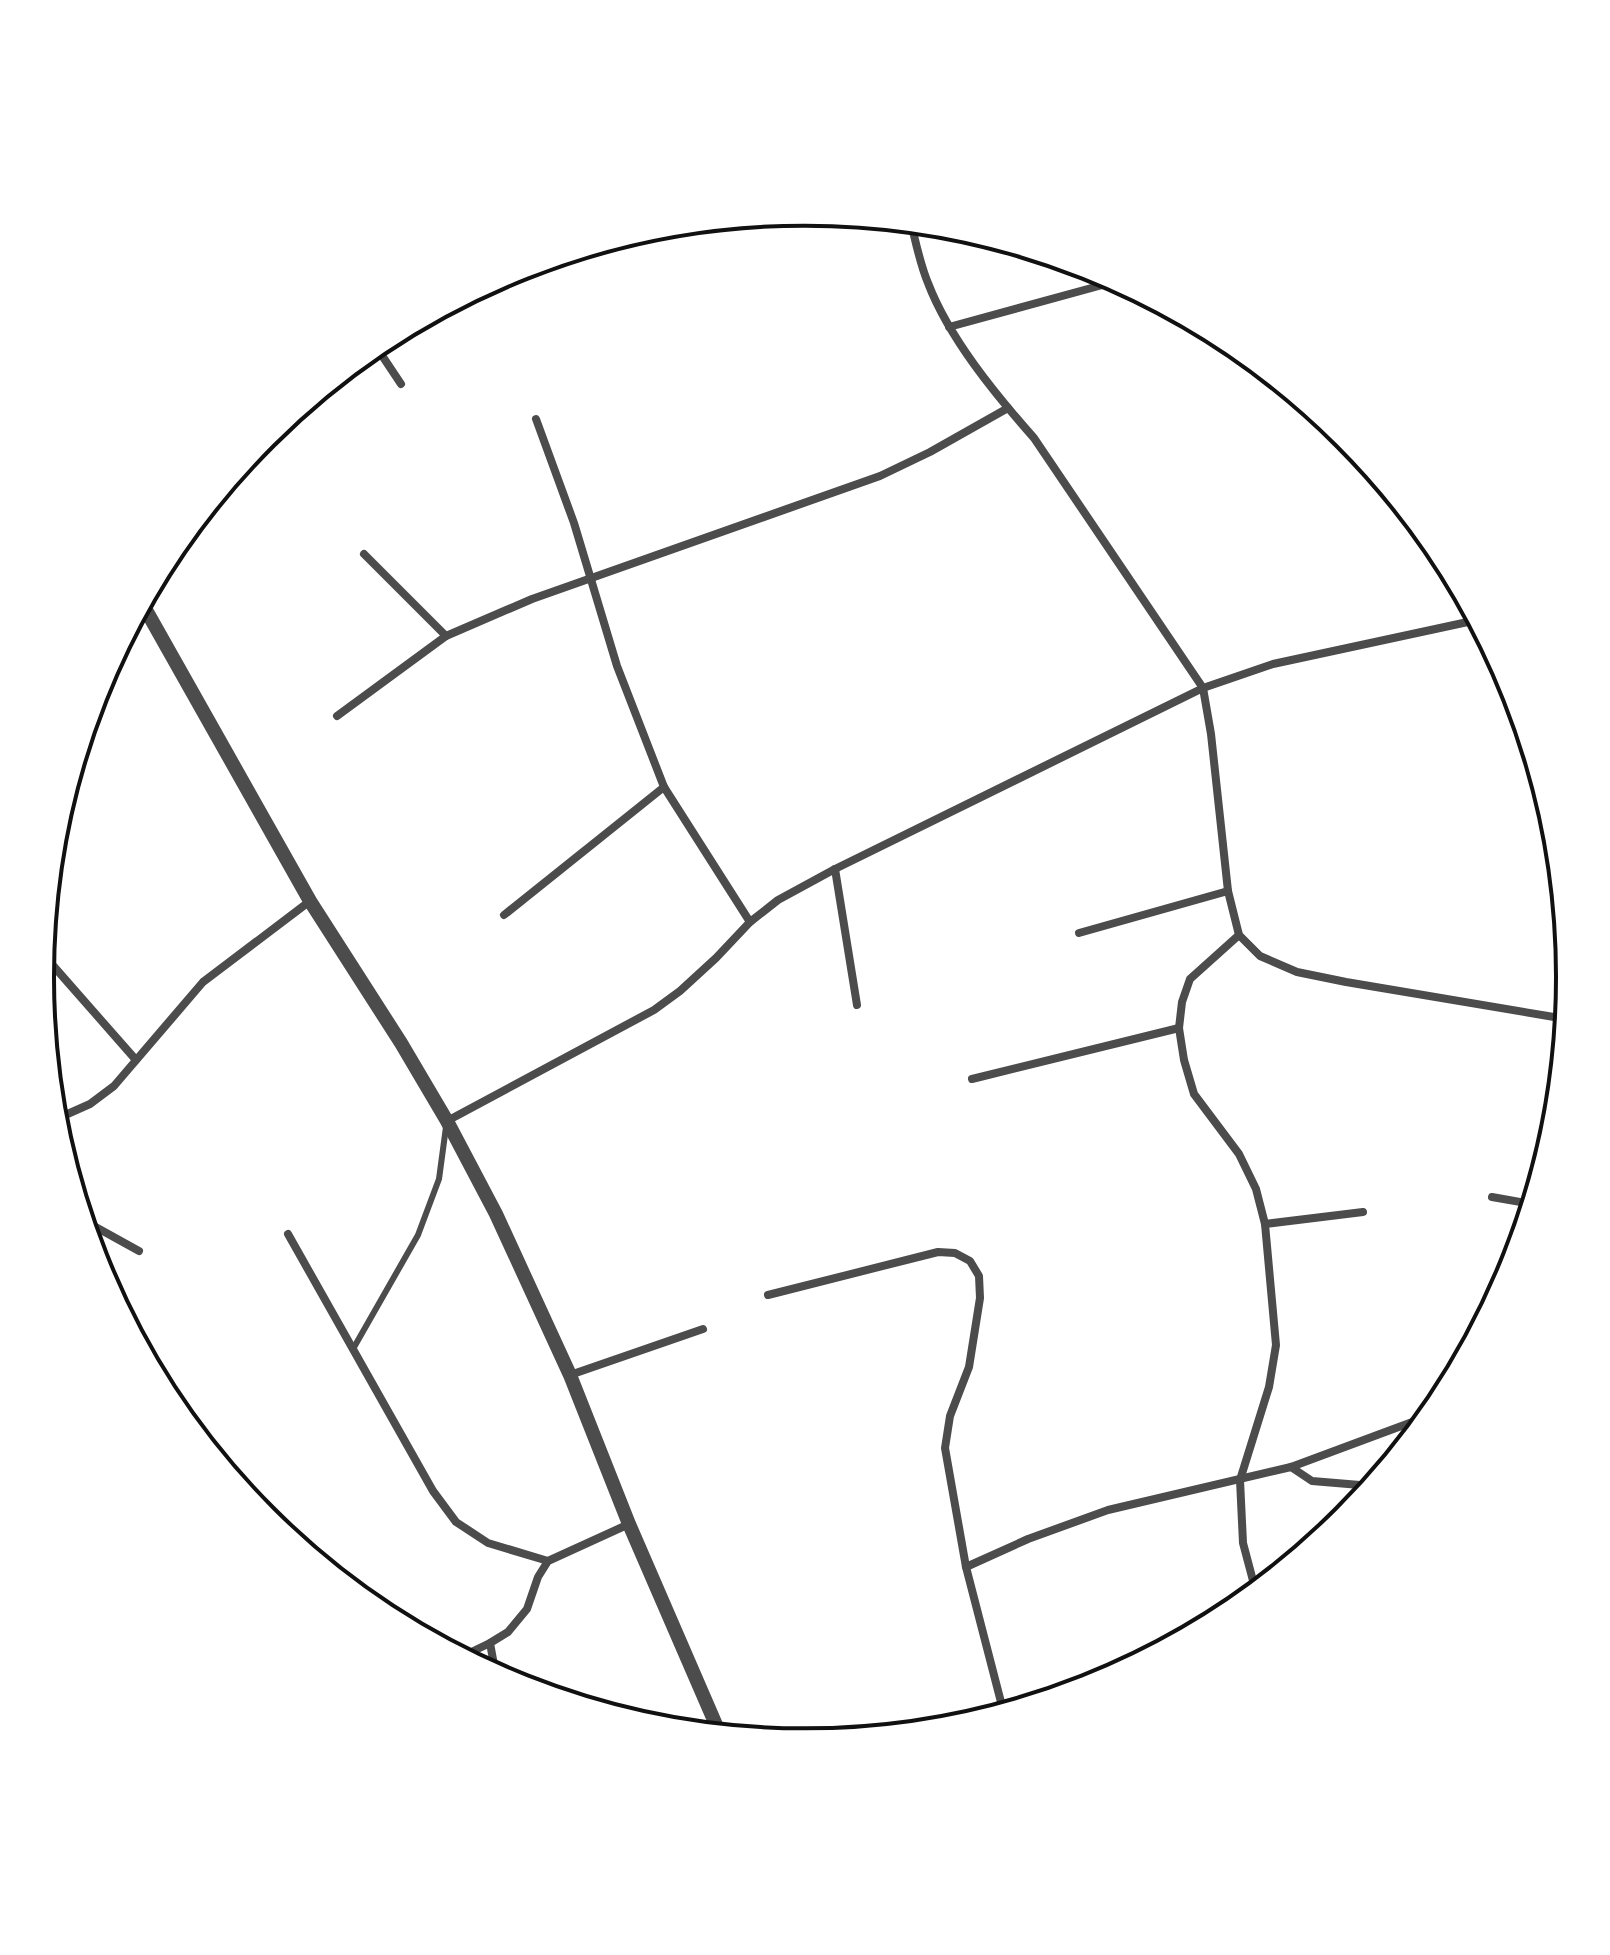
<svg xmlns="http://www.w3.org/2000/svg" width="1610" height="1955" viewBox="0 0 1610 1955" font-family="'Public Sans',sans-serif">
<style>
.lines{fill:none;stroke-linecap:round;stroke-linejoin:round}
.service{stroke:#4c4c4c;stroke-width:6}
.minor{stroke:#4c4c4c;stroke-width:8}
.tertiary{stroke:#4c4c4c;stroke-width:14}
.rim{fill:none;stroke:#111;stroke-width:4}
</style>
<rect width="100%" height="100%" fill="#fff"/>
<g class="lines">
<!-- service -->
<polyline class="service" points="353,1349 418,1235 439,1179 446,1127"/>
<!-- minor -->
<g class="minor">
<path d="M911 223C916 243 920 264 928 283 949 338 995 394 1034 438L1203 688 1211 734 1228 891 1239 935 1260 956 1297 972 1346 982 1566 1019"/>
<polyline points="949,327 1117,281"/>
<polyline points="375,345 401,384"/>
<polyline points="536,419 574,523 617,666 664,787 750,922"/>
<polyline points="364,554 446,636"/>
<polyline points="337,716 446,636 532,599 880,476 930,452 1008,408"/>
<polyline points="835,869 857,1005"/>
<polyline points="504,915 664,787"/>
<polyline points="1079,933 1228,891"/>
<polyline points="1239,935 1190,979 1182,1002 1179,1028 1184,1060 1194,1094 1239,1154 1256,1189 1265,1224 1276,1345 1269,1387 1240,1480 1243,1543 1256,1592"/>
<polyline points="42,953 136,1060"/>
<polyline points="972,1079 1179,1028"/>
<polyline points="447,1121 654,1010 680,991 716,958 750,922 778,900 835,869 1203,688 1273,664 1477,620"/>
<polyline points="69,1173 54,1120 90,1104 114,1086 203,982 310,901"/>
<polyline points="1492,1197 1532,1204"/>
<polyline points="79,1208 92,1225 139,1251"/>
<polyline points="1265,1224 1363,1212"/>
<polyline points="288,1234 433,1491 456,1522 488,1543 548,1561"/>
<polyline points="768,1295 938,1252 955,1253 970,1261 979,1276 980,1298 969,1367 950,1416 945,1448 966,1567 1002,1706"/>
<polyline points="570,1375 703,1329"/>
<polyline points="1291,1467 1312,1481 1372,1486"/>
<polyline points="966,1567 1028,1539 1108,1510 1291,1467 1431,1415"/>
<polyline points="461,1657 490,1643"/>
<polyline points="496,1676 490,1643 508,1632 527,1609 538,1577 548,1561 629,1524"/>
<polyline points="951,1728 1002,1706 1010,1711"/>
</g>
<!-- tertiary -->
<polyline class="tertiary" points="142,603 310,901 401,1043 447,1121 496,1214 570,1375 629,1524 720,1734"/>
</g>
<!-- crop -->
<path d="M0 0H1610V1955H0ZM54 977a751 751 0 1 1 1502 0a751 751 0 1 1-1502 0Z" fill="#fff" fill-rule="evenodd"/>
<path class="rim" d="M54 977a751 751 0 1 1 1502 0a751 751 0 1 1-1502 0Z"/>
</svg>
